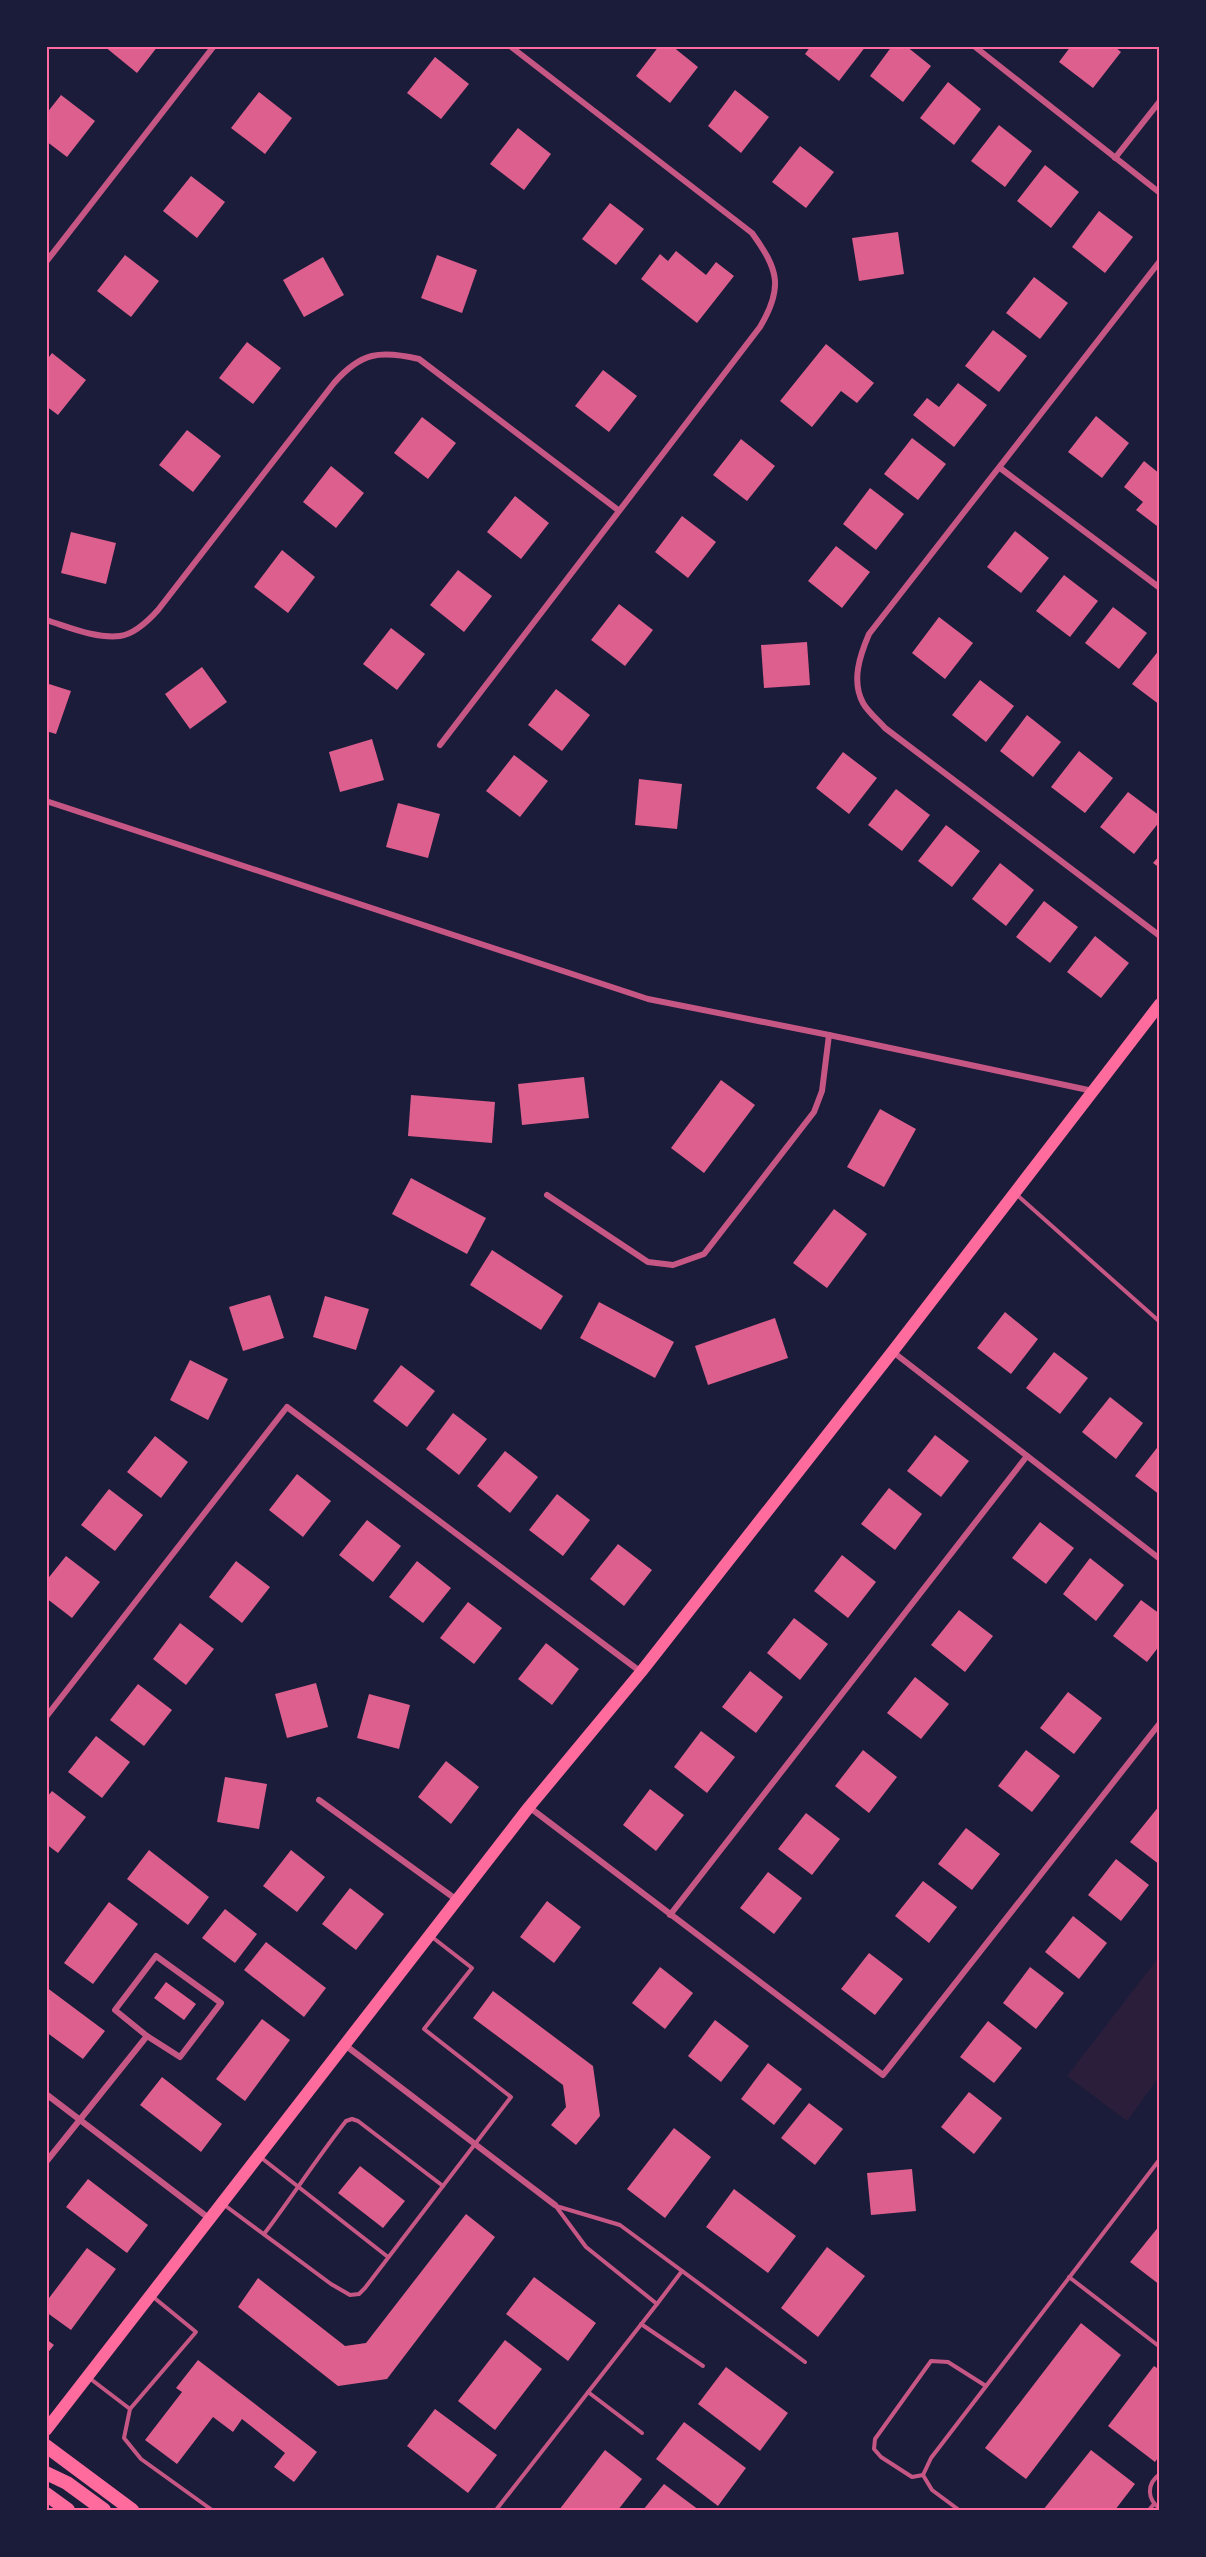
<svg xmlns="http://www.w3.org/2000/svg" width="1206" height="2557" viewBox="0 0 1206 2557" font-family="Barlow,sans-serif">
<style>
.green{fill:#2a1e3b}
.building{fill:#dd5f8e}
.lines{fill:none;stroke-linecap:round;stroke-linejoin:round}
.service{stroke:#c65784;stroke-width:4}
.minor{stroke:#c65784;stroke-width:6}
.secondary{stroke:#ff6b9d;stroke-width:12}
.primary{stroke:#ff6b9d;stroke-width:14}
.neatline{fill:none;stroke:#ff6b9d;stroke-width:2}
</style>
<rect width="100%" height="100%" fill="#1b1b3a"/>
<!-- green -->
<polygon class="green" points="1159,1957 1159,2077 1127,2121 1067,2076"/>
<!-- building -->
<g class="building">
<polygon points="104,46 158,46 137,73"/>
<polygon points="659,46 672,46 698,67 670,103 636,76"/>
<polygon points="811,46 866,46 839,81 805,54"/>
<polygon points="892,46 906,46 931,66 903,102 870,76"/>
<polygon points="1071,46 1114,46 1121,52 1093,88 1059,62"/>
<polygon points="435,57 469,84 441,119 407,93"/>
<polygon points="948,82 981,109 954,145 920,118"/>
<polygon points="735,90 769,117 741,153 708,126"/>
<polygon points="259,92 292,118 265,154 231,128"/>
<polygon points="61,95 95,121 67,157 46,141 46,114"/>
<polygon points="999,125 1032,151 1005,187 971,161"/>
<polygon points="518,128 551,154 524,190 490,164"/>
<polygon points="800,146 834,172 806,208 772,182"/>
<polygon points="1045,165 1079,192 1051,228 1017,201"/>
<polygon points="191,176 225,202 197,238 163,211"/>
<polygon points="610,203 644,229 616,265 582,239"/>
<polygon points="1099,211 1133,237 1105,273 1072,247"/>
<polygon points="898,232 904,274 859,281 852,238"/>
<polygon points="676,251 706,275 716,262 734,276 697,323 641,279 660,254 668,261"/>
<polygon points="125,255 159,281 131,317 97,291"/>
<polygon points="437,255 477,270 462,313 421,298"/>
<polygon points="323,257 344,295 304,317 283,280"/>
<polygon points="1034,277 1068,303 1040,339 1006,313"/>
<polygon points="993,330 1027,356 999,392 965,366"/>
<polygon points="247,342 281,368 253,404 219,378"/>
<polygon points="826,344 874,383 857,403 841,391 812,427 780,401"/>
<polygon points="52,353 86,380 58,415 46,406 46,361"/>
<polygon points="603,370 637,396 609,432 575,406"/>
<polygon points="958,383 987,405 954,447 913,415 927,398 939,407"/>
<polygon points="1096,416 1129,443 1102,478 1068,452"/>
<polygon points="422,417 456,443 428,479 394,453"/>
<polygon points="187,430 221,456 193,492 159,465"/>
<polygon points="912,438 946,464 918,500 884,474"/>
<polygon points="741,439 775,466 747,501 713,475"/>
<polygon points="1144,461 1160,474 1160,523 1157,526 1136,510 1143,502 1124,487"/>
<polygon points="331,466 364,493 336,528 303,502"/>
<polygon points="870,488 904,514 876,550 843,524"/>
<polygon points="515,496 549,523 521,559 487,532"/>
<polygon points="682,516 716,542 688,578 655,552"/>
<polygon points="1015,531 1049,558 1021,593 987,567"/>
<polygon points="71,532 116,543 106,584 61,573"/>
<polygon points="836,546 870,572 842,608 808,581"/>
<polygon points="282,550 315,577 288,613 254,587"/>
<polygon points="458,570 492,596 464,632 430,605"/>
<polygon points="1064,575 1098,601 1070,637 1036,611"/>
<polygon points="619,604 653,630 625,666 591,640"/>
<polygon points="1113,607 1147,633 1119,669 1085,643"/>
<polygon points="939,617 973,643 945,679 912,653"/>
<polygon points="391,628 425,654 397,690 363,664"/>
<polygon points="807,642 810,685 764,688 761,645"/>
<polygon points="1160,649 1160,705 1132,684"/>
<polygon points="202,667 227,702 190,729 165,694"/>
<polygon points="980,680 1014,706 986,742 952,715"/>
<polygon points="46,683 71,691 56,734 46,731"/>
<polygon points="556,689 590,715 562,751 528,725"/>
<polygon points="1027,715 1061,742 1033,777 1000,751"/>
<polygon points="372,739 384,780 340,792 329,752"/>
<polygon points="1079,751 1113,778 1085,813 1051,787"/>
<polygon points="843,752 877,778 849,814 816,788"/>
<polygon points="514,755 548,781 520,817 486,791"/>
<polygon points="639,779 682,784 677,829 635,825"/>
<polygon points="896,789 930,815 902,851 868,825"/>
<polygon points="1128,792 1160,816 1160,821 1134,854 1100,827"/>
<polygon points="398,803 440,814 428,858 386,847"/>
<polygon points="946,825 980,851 952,887 918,861"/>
<polygon points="1160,855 1160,868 1153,863"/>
<polygon points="1000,863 1034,890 1006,926 972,899"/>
<polygon points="1044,901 1078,927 1050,963 1016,937"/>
<polygon points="1095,936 1129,963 1101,998 1067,972"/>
<polygon points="584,1077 589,1118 522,1125 518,1084"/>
<polygon points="721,1080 755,1105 704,1173 671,1148"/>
<polygon points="411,1095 495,1102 492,1143 408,1136"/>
<polygon points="880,1109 916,1129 884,1187 847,1167"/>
<polygon points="411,1178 486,1218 467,1254 392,1214"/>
<polygon points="834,1209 867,1234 827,1288 793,1263"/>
<polygon points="492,1250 563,1296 541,1330 470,1285"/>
<polygon points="270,1295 284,1338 243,1351 229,1307"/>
<polygon points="325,1296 369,1309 356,1350 313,1337"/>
<polygon points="599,1302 674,1342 655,1378 580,1338"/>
<polygon points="1005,1312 1038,1339 1011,1374 977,1348"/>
<polygon points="775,1318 788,1358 708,1385 695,1346"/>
<polygon points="1054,1352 1088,1378 1060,1414 1026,1388"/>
<polygon points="190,1360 228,1379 208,1420 170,1400"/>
<polygon points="401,1365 435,1391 407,1427 373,1401"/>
<polygon points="1110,1397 1143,1423 1116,1459 1082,1432"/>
<polygon points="453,1413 487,1439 459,1475 426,1449"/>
<polygon points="935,1435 969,1461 941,1497 907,1471"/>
<polygon points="155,1436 188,1462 161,1498 127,1472"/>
<polygon points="1160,1444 1160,1495 1135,1476"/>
<polygon points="505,1451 538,1477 510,1513 477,1486"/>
<polygon points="297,1474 331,1501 303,1537 269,1510"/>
<polygon points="889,1488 922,1514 895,1550 861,1524"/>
<polygon points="109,1489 143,1515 115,1551 81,1525"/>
<polygon points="557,1494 590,1520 563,1556 529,1530"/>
<polygon points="367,1520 401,1546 373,1582 339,1555"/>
<polygon points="1040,1522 1074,1548 1046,1584 1012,1558"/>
<polygon points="618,1544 652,1570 624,1606 590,1579"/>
<polygon points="842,1555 876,1582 848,1618 814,1591"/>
<polygon points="66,1556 100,1582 72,1618 46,1598 46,1581"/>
<polygon points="1090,1558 1124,1585 1096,1621 1063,1594"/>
<polygon points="236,1561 270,1587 242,1623 209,1597"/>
<polygon points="417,1561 451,1588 423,1623 389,1597"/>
<polygon points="1141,1600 1160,1614 1160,1645 1147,1662 1113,1636"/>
<polygon points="468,1602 502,1628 474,1664 440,1638"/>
<polygon points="959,1610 993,1636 965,1672 931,1645"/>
<polygon points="794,1618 828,1644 800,1680 767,1653"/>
<polygon points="180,1623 214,1649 186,1685 153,1659"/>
<polygon points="546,1643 579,1669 552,1705 518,1679"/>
<polygon points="750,1671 783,1697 756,1733 722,1707"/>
<polygon points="915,1677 949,1704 921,1739 887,1713"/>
<polygon points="316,1683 328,1727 287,1738 275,1694"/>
<polygon points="138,1684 172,1710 144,1746 110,1720"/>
<polygon points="1068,1692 1102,1718 1074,1754 1040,1728"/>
<polygon points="369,1694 410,1705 399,1749 357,1738"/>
<polygon points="701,1731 735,1757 707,1793 674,1767"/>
<polygon points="96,1736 130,1762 102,1798 68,1772"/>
<polygon points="863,1750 897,1777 869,1813 835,1786"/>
<polygon points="1026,1750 1060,1776 1032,1812 998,1786"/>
<polygon points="446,1761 479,1787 451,1824 418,1797"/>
<polygon points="225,1777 267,1784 259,1829 217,1822"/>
<polygon points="650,1789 684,1815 656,1851 623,1825"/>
<polygon points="52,1791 86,1817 58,1853 46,1844 46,1798"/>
<polygon points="1160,1805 1160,1865 1130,1842"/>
<polygon points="806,1813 840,1839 812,1875 778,1849"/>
<polygon points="966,1828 1000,1854 972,1890 938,1864"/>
<polygon points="149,1850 209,1897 188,1925 127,1879"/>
<polygon points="291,1850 325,1877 297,1912 263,1886"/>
<polygon points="1116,1859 1149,1885 1121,1921 1088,1895"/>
<polygon points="768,1872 802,1898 774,1934 740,1908"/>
<polygon points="923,1881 957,1907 929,1943 895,1916"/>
<polygon points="350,1888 384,1914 356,1950 322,1924"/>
<polygon points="547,1901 581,1927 554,1963 520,1937"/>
<polygon points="109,1902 138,1924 93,1984 64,1963"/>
<polygon points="225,1909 257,1934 235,1963 202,1938"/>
<polygon points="1073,1916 1107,1943 1079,1979 1045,1952"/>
<polygon points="266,1942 326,1988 304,2017 244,1970"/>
<polygon points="869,1953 903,1979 875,2015 841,1989"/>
<polygon points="660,1967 693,1993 665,2029 632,2003"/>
<polygon points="1030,1967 1064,1993 1036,2029 1003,2003"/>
<polygon points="166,1982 196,2004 184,2020 154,1998"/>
<polygon points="46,1987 105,2031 83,2059 46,2032"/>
<polygon points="493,1991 593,2066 600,2116 576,2145 551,2125 566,2107 563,2085 473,2018"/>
<polygon points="262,2019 290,2040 245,2101 216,2079"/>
<polygon points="715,2020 749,2046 721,2082 688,2056"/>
<polygon points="988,2021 1022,2048 994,2083 960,2057"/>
<polygon points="768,2063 802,2089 774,2125 741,2099"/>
<polygon points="162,2077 222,2124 201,2152 140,2105"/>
<polygon points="969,2092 1002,2118 974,2154 941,2127"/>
<polygon points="809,2103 843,2129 815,2165 781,2138"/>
<polygon points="674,2128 711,2157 665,2218 627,2189"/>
<polygon points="360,2166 405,2201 383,2228 338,2193"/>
<polygon points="912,2169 916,2211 871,2215 867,2173"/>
<polygon points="88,2179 148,2225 127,2253 66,2207"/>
<polygon points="734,2189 796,2236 768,2273 706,2227"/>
<polygon points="466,2214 495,2237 387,2379 338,2386 238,2307 258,2278 345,2346 366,2343"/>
<polygon points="1160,2225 1160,2285 1130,2262"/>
<polygon points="827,2247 865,2276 818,2337 781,2308"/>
<polygon points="87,2248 116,2269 71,2330 46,2312 46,2302"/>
<polygon points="534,2277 596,2323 568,2361 506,2314"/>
<polygon points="1081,2323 1121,2355 1026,2479 985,2448"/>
<polygon points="46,2339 54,2345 46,2355"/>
<polygon points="505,2340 542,2369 495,2430 458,2401"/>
<polygon points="198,2360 317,2452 294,2482 274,2467 285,2453 242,2419 233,2432 213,2417 177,2464 145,2440 182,2392 176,2388"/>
<polygon points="1154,2366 1160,2370 1160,2455 1155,2462 1108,2426"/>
<polygon points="726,2367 788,2413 760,2451 698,2404"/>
<polygon points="435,2409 497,2455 468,2493 407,2446"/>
<polygon points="684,2422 746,2468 718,2506 656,2459"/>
<polygon points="605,2450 642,2479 618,2510 559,2510"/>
<polygon points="1091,2450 1135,2484 1115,2510 1043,2510"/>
<polygon points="664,2484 699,2510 643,2510"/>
</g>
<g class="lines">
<!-- service -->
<g class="service">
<polyline points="1017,1195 1160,1322"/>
<polyline points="259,2156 388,2257"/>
<polyline points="223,2204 331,2284 350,2295 359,2294 365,2288 511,2097 424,2029 472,1968 432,1937"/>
<polyline points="556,2206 620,2225 805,2362"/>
<path d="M264 2234C292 2197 317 2158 346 2121L352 2119 358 2121 443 2186"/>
<polyline points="1069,2277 1160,2347"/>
<polyline points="657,2304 682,2271"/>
<polyline points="641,2324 703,2366"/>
<polyline points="88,2377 130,2409 124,2438 141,2459 212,2510"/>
<polyline points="588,2392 642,2433"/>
<polyline points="130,2409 196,2332 152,2296"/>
<path d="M1160 2474C1146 2484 1147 2499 1160 2509"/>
<polyline points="923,2475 912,2477 881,2457 874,2449 875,2439 931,2361 948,2362 986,2386"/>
<polyline points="496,2510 657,2304 586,2247 555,2205"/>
<polyline points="959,2510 932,2490 923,2475 931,2458 1160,2159"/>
<polyline points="1149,2510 1154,2504"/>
</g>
<!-- minor -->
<g class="minor">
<polyline points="974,46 1160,193"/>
<polyline points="1115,158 1160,101"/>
<path d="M1160 261 869 634C860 655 851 681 863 703 868 712 878 720 885 728L1160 936"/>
<polyline points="46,262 214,46"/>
<polyline points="1000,468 1160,588"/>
<path d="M46 620C69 627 96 639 120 636 135 634 149 620 158 610L334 383C361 352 380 350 419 359L618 510"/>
<path d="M440 745 760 327C784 287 778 269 752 233L510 46"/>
<polyline points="46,801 648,999 829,1035 1093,1091"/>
<polyline points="547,1195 648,1262 673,1265 704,1254 814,1112 822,1091 829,1035"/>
<polyline points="893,1352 1160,1559"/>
<polyline points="46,1717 287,1407 641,1672"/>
<polyline points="319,1800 457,1900"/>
<polyline points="529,1807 883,2075 1160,1723"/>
<polyline points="670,1915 1027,1456"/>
<polygon points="156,1956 221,2003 180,2057 147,2036 115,2010"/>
<polyline points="345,2045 555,2205"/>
<polyline points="46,2094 210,2219"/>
<polyline points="46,2162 147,2036"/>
</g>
<!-- secondary -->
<polyline class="secondary" points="46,2430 529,1807 641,1672 893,1351 1160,1004"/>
<!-- primary -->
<g class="primary">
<polyline points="46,2446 132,2510"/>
<polyline points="46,2473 67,2483 104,2510"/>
<polyline points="46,2494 68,2510"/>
</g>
</g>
<!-- border -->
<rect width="1206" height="2557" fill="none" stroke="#1b1b3a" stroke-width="96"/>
<rect x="48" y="48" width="1110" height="2461" class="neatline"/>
</svg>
